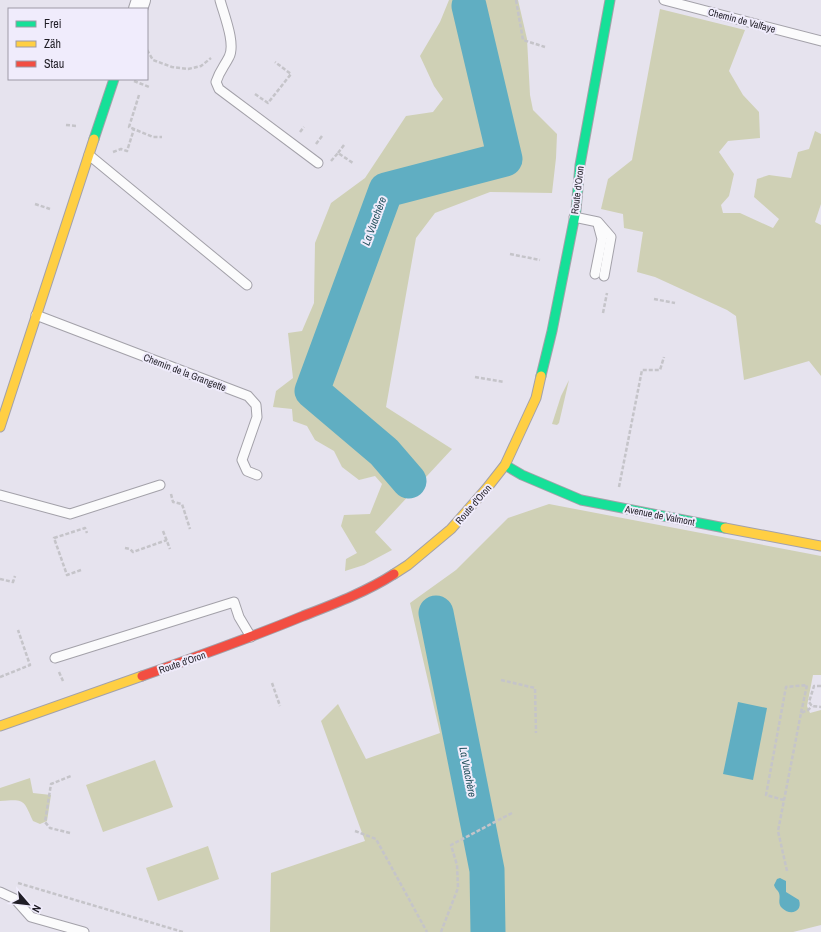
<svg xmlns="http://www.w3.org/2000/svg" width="821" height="932" viewBox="0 0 821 932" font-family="'Archivo Narrow',sans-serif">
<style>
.green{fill:#cfd0b5}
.water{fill:#60aec2}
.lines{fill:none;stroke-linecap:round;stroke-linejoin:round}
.river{stroke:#60aec2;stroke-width:35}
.lane-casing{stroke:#a3a1a9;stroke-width:11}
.street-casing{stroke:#a3a1a9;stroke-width:20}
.fast-casing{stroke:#a3a1a9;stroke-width:11}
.slow-casing{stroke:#a3a1a9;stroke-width:11}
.jam-casing{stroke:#a3a1a9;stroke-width:11}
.path{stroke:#c5c4c9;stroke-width:2.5;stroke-dasharray:4 2;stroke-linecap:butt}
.lane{stroke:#fbfbfc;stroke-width:9}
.street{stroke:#fbfbfc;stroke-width:18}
.fast{stroke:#16e098;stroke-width:9}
.slow{stroke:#ffcf43;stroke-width:9}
.jam{stroke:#f24e42;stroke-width:9}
.labels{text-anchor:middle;stroke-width:4;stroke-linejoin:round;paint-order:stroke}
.street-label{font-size:10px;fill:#201e26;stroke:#f0ecfc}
.water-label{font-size:11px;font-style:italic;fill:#26535e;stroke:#f0ecfc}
</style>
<rect width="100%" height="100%" fill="#e6e3ee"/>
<!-- green -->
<g class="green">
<polygon points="449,0 518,0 527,39 530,95 533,110 557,134 556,158 552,193 490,192 435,213 416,238 386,407 452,449 375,532 392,550 364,565 345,571 346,559 357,553 341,526 344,515 370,514 382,484 375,476 359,480 342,467 334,451 315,440 307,426 293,421 292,409 273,407 276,391 293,378 288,333 302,331 314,303 315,243 331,203 365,178 406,116 433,112 443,99 434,86 420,56 440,22"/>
<polygon points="660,9 745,30 729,71 743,95 759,112 760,138 728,141 719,152 734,174 729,196 721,205 723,213 740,213 773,228 779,219 754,197 757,179 769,175 791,178 798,152 809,149 815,131 821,134 821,204 815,222 821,225 821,376 809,361 744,380 736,316 727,310 655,277 637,272 643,232 624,228 623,214 601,209 608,179 632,160"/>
<polygon points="569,380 559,423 557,425 552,424 561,396"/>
<polygon points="549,504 821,556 821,675 813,675 807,706 810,713 821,710 821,925 793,932 270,932 271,873 365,841 321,721 338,704 366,759 440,733 410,603 456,570 508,518"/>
<polygon points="155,760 173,807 103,832 86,785"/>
<path d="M30 778 33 793 51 795 47 821 40 824 33 821C23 799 25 799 0 801V788Z"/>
<polygon points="208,846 219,879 158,901 146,868"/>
</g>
<!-- water -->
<g class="water">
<polygon points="738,702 767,708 753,780 723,774"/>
<path d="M780 878 786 881V892L799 900C803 912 790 916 782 908 777 903 781 898 779 893 778 890 775 889 774 885L777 879Z"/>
</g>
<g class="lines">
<!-- river -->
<g class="river">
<polyline points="409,481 384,452 312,391 386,190 505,159 469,6"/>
<polyline points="436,613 487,870 488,932"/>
</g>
<!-- lane casing -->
<g class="lane-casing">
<g id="lane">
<path d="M220 0C224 15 236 44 229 57 224 67 220 70 216 82L219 89 318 163"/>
<polyline points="664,0 821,41"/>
<polyline points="89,155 247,285"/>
<polyline points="574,217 598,222 611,237 604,276"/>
<polyline points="595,274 602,239 598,224"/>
<polyline points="36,315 248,396 256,405 257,417 242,460 247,471 257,475"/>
<polyline points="0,495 70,514 160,485"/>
<polyline points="55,658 234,602 239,617 251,637"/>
<polyline points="0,892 15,899 31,917 84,932"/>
</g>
</g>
<!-- street casing -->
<g class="street-casing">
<polyline id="street" points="138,9 141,0"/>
</g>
<!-- fast casing -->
<g class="fast-casing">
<g id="fast">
<polyline points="94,139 114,79"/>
<polyline points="541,376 552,331 576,210 580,165 610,0"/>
<polyline points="505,465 522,475 581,500 725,528"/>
</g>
</g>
<!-- slow casing -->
<g class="slow-casing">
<g id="slow">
<polyline points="0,427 94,139"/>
<polyline points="725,528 821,546"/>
<polyline points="394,574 408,565 451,529 487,488 505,465 536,398 541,376"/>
<polyline points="0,726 142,676"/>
</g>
</g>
<!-- jam casing -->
<g class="jam-casing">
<path id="jam" d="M142 676C196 657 250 638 303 616 334 604 366 592 394 574"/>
</g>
<!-- path -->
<g class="path">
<polyline points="516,0 523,40 545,47"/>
<polyline points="147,50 153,60 172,67 188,69 201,66 211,58"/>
<polyline points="134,81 149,87"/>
<polyline points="255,94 268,103 291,74 275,62"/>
<polyline points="139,95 129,127 153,137 162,137"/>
<polyline points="66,125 77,126"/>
<polyline points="300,132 304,127"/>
<polyline points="316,144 322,136"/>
<polyline points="113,152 121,149 127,151 134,129"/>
<polyline points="338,153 344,145"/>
<polyline points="331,161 338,153 353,163"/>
<polyline points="35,204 50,209"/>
<polyline points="510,254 540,260"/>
<polyline points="654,299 675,303"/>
<polyline points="603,313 607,293"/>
<polyline points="475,377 504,382"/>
<polyline points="619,487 642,370 660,370 664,357"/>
<polyline points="171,494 173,502 182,504 190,529"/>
<polyline points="163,531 170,549"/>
<polyline points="125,548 130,549 133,552 167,540"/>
<polyline points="81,570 67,575 54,538 85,528 87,533"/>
<polyline points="0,579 13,582 15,576"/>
<polyline points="59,672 63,681"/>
<polyline points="0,677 30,665 18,630"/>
<polyline points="501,680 535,688 536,733"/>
<polyline points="272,683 280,706"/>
<polyline points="821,686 814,686 809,702 812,706 821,707"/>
<polyline points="784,800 766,795 786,687 807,685 801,713"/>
<polyline points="355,831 376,839 427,932"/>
<polyline points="70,833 50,828 45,822 51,784 71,776"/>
<polyline points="787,871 778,831 801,713 808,710 812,706"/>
<polyline points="18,883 183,932"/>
<polyline points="441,932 458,888 457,865 451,845 512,813"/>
</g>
<!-- lane -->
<use href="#lane" class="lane"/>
<!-- street -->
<use href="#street" class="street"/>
<!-- fast -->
<use href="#fast" class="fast"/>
<!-- slow -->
<use href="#slow" class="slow"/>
<!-- jam -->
<use href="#jam" class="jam"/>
</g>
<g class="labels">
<!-- street labels -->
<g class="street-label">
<text transform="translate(742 20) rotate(15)" y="4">Chemin de Valfaye</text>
<text transform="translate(577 190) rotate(-83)" y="4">Route d'Oron</text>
<text transform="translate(185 372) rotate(21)" y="4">Chemin de la Grangette</text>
<text transform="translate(473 504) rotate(-49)" y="4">Route d'Oron</text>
<text transform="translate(660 515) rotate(11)" y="4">Avenue de Valmont</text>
<text transform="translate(182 662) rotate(-19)" y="4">Route d'Oron</text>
</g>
<!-- water labels -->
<g class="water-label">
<text transform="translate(374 221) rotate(-70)" y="4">La Vuachère</text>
<text transform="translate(468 772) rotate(79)" y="4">La Vuachère</text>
</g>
</g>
<!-- legend -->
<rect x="8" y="8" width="140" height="72" fill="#f0ecfc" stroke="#9d9aa6"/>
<rect x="16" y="21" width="20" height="6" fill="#16e098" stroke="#9d9aa6"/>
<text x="44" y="28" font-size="12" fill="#201e26">Frei</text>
<rect x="16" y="41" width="20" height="6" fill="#ffcf43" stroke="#9d9aa6"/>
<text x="44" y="48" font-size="12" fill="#201e26">Zäh</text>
<rect x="16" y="61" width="20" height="6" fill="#f24e42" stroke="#9d9aa6"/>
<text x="44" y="68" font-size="12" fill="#201e26">Stau</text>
<!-- north arrow -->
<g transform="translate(28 904) rotate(118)" stroke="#f0ecfc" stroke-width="3" paint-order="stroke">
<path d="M0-3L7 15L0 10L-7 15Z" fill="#201e26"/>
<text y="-6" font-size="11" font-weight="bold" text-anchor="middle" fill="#201e26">N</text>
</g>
</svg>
